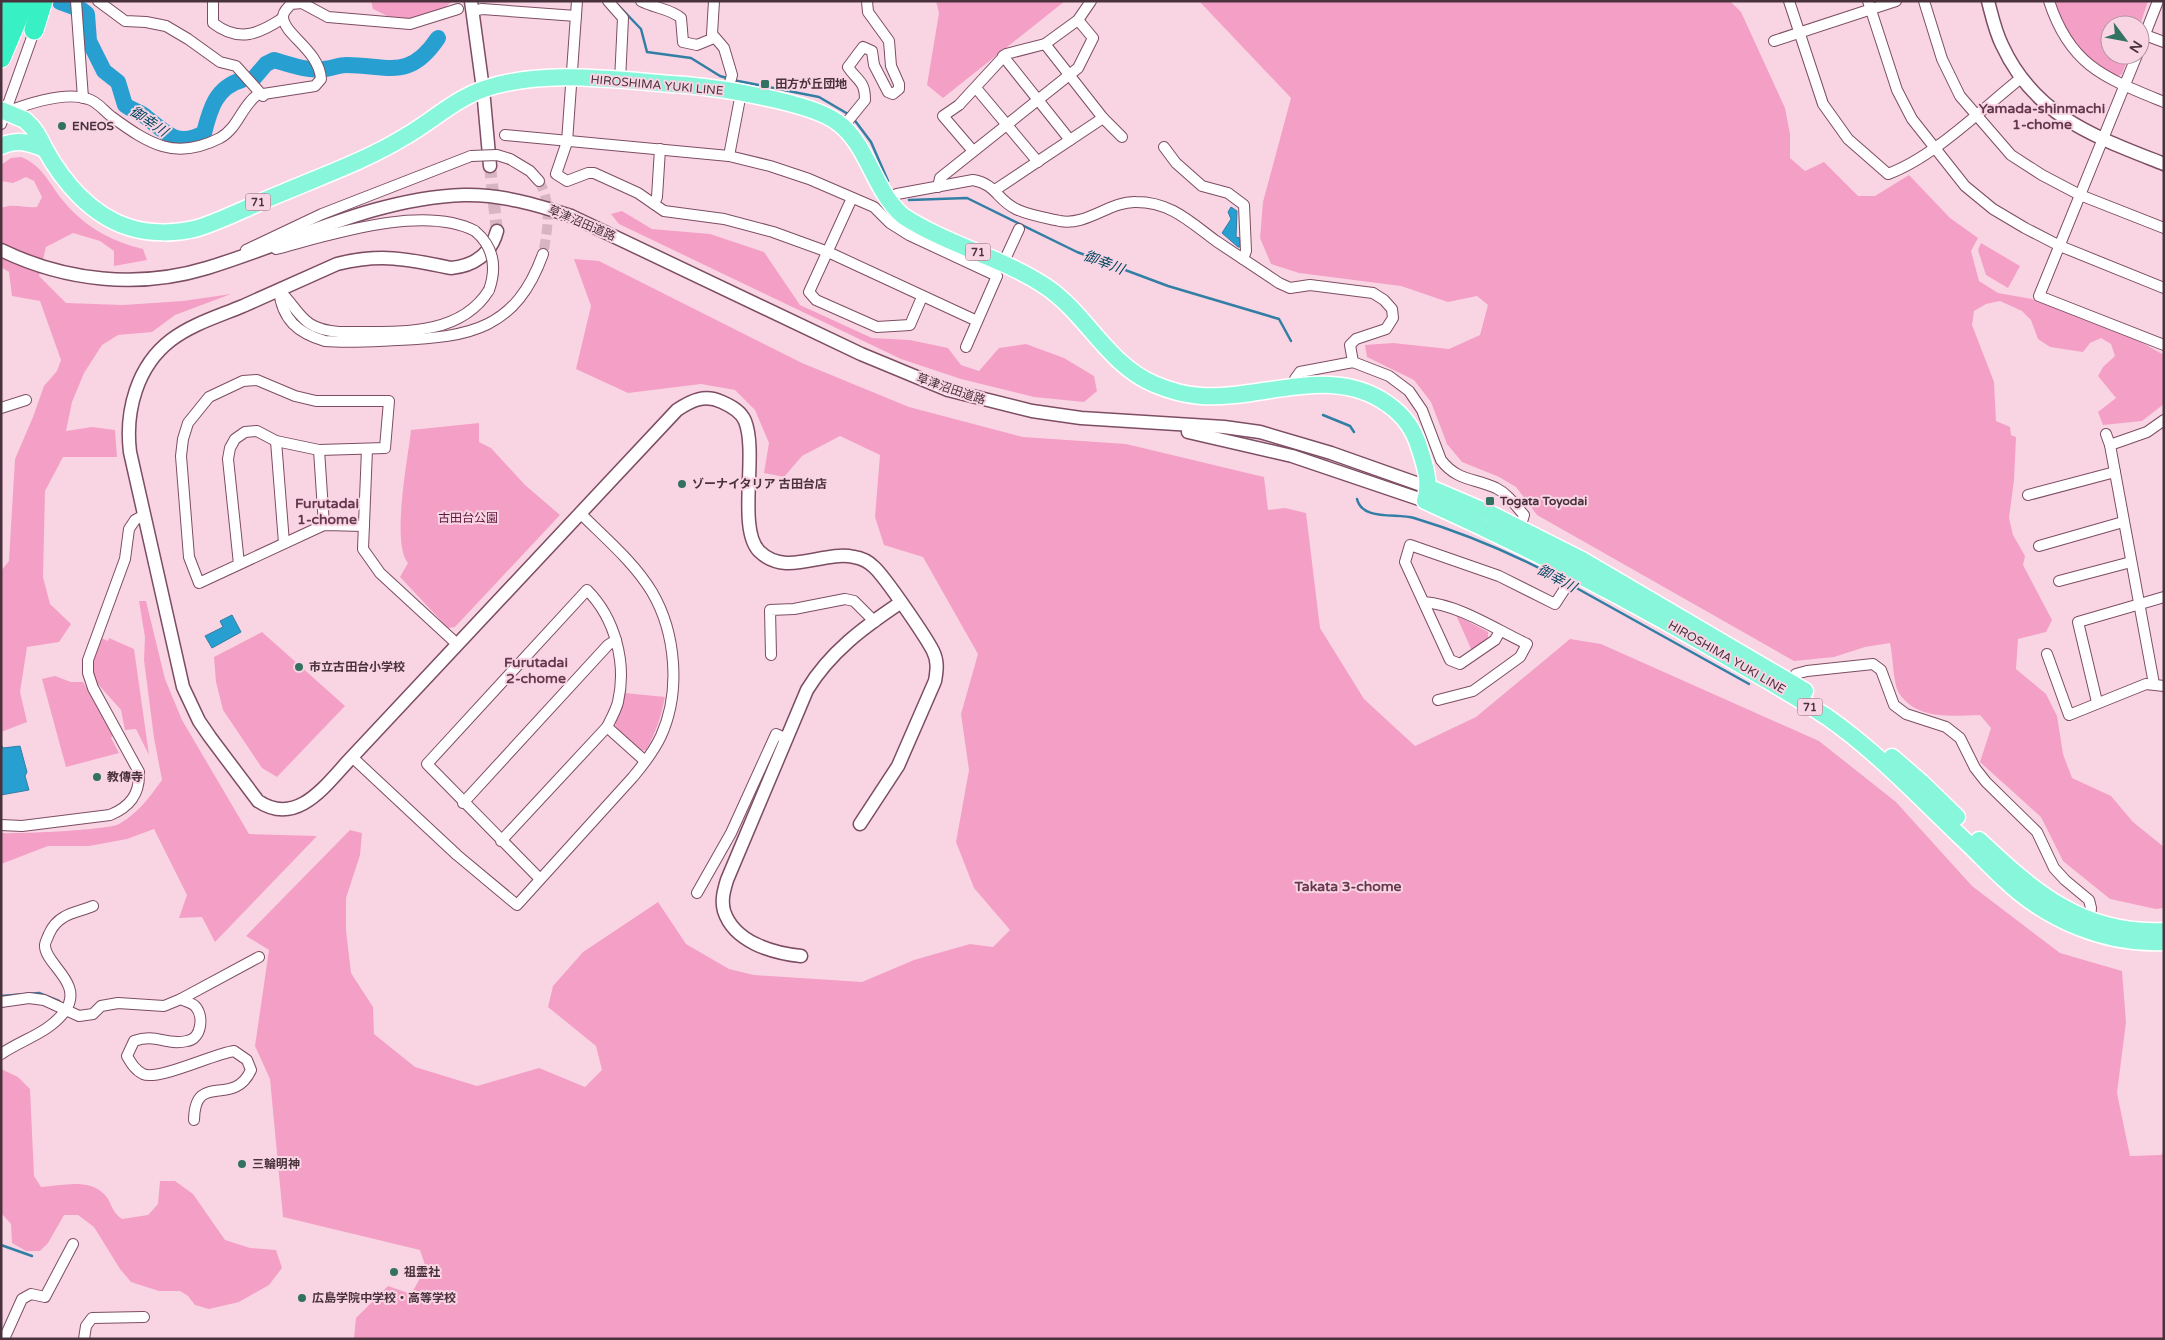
<svg xmlns="http://www.w3.org/2000/svg" width="2165" height="1340" viewBox="0 0 2165 1340" font-family="'Varela Round','Noto Sans JP',sans-serif">
<style>
.green{fill:#f4a0c6}
.water{fill:#289fd1;stroke:#327ea4}
.lines{fill:none;stroke-linecap:round;stroke-linejoin:round}
.stream{stroke:#327ea4;stroke-width:2.5}
.river{stroke:#289fd1;stroke-width:16}
.minor-tunnel{stroke:#d6b4c2;stroke-width:10;stroke-dasharray:10 5;stroke-linecap:butt}
.tertiary-tunnel{stroke:#d6b4c2;stroke-width:12;stroke-dasharray:12 6;stroke-linecap:butt}
.minor-casing{stroke:#7d4d63;stroke-width:12}
.tertiary-casing{stroke:#7d4d63;stroke-width:15}
.primary-casing{stroke:#fff;stroke-width:19}
.motorway-casing{stroke:#fff;stroke-width:21}
.minor{stroke:#fff;stroke-width:10}
.tertiary{stroke:#fff;stroke-width:12}
.primary{stroke:#87f6db;stroke-width:16}
.motorway{stroke:#37f0c3;stroke-width:19}
.minor-bridge-casing{stroke:#7d4d63;stroke-width:12;stroke-linecap:butt}
.minor-bridge{stroke:#fff;stroke-width:10}
.poi-dot{fill:#337260;stroke:#f9d5e4;stroke-width:2}
.labels{text-anchor:middle;stroke-width:4;stroke-linejoin:round;paint-order:stroke}
.shield{fill:#f9d5e4;stroke:#7e636e;stroke-width:1}
.shield-label{font-size:11px;font-weight:bold;fill:#49323c}
.poi-label{font-size:12px;font-weight:bold;fill:#49323c;stroke:#f9d5e4;text-anchor:start}
.street-label{font-size:12px;fill:#49323c;stroke:#f9d5e4}
.park-label{font-size:12px;fill:#60183f;stroke:#f9d5e4}
.neighbourhood-label{font-size:14px;font-weight:bold;fill:#66384d;stroke:#f9d5e4}
.water-label{font-size:14px;font-style:italic;fill:#034660;stroke:#f9d5e4}
</style>
<rect width="100%" height="100%" fill="#f9d5e4"/>
<!-- green -->
<g class="green">
<path d="M371 1H452C439 17 406 21 387 16 383 14 378 11 373 9Z"/>
<polygon points="936,1 1065,1 943,98 927,85 939,13"/>
<path d="M1199 1H1730L1741 12 1785 108 1790 134V158L1805 171 1824 162 1858 196H1875L1909 175 1950 218 1978 238 1971 251 1979 281 1998 293 2032 299 2141 342 2164 355V404L2142 421 2103 425 2098 412 2116 398 2098 376 2103 367 2115 356 2111 344 2101 338 2090 343 2083 352 2050 347 2038 339 2031 320 2022 311 2000 301 1986 304 1974 311 1972 325 1994 382 1996 421 2010 427 2011 435 2016 437 2014 480 2009 518 2013 535 2025 556 2023 565 2052 620 2046 632 2018 639 2016 669 2046 694 2057 716 2063 754 2072 778 2111 796 2133 822 2164 847V908L2156 909 2110 899 2063 861 2041 817 1980 762 1991 728 1980 715C1952 716 1916 720 1899 693 1893 684 1893 655 1890 643L1865 647 1834 657 1794 661 1537 515 1516 487 1499 477 1462 462 1447 444 1431 402 1414 380 1367 357 1365 345 1393 343 1449 349 1480 335 1488 305 1477 296 1448 302 1401 286 1299 273 1271 264 1260 238 1263 202 1291 98Z"/>
<path d="M2055 1H2148L2140 25H2110V55H2129L2122 74 2116 77C2085 59 2066 35 2055 1Z"/>
<path d="M21 157C44 166 50 186 65 203 85 227 113 242 143 249L147 260 114 266V251L100 241 73 233 46 247 39 276 66 303 123 305 183 301 231 294 175 315 152 332 118 335 102 345 84 373 72 402 66 431 92 427 115 430 117 457H63L45 491 43 577 50 604 71 624 59 642 27 647 20 692 27 722 1 732V571L9 561 15 459 33 417 44 386 57 371 61 360 40 301 12 296 9 272 1 267V208C14 203 24 208 37 207L42 197 34 181 26 177 13 183 1 181V165L11 158Z"/>
<polygon points="622,211 652,229 710,234 764,252 800,305 872,338 910,340 948,348 961,365 979,371 999,348 1026,344 1064,358 1094,376 1097,391 1084,402 1034,397 961,379 901,359 619,224 611,214"/>
<polygon points="1981,243 2020,266 2008,288 1986,275 1978,250"/>
<polygon points="574,259 599,261 802,363 909,407 1023,437 1126,444 1264,477 1268,510 1285,508 1306,513 1320,628 1364,699 1415,746 1476,717 1570,639 1601,644 1819,741 1896,802 1972,886 2060,953 2122,971 2126,1022 2117,1093 2130,1156 2161,1155 2164,1151 2164,1339 354,1339 356,1318 388,1286 411,1294 426,1268 420,1250 283,1217 270,1079 255,1046 269,950 246,936 350,830 362,833 360,855 346,898 346,930 351,973 373,1007 374,1034 415,1067 477,1086 539,1068 585,1087 602,1070 596,1046 548,1007 553,986 583,952 658,902 686,944 729,969 754,975 862,982 914,960 970,944 993,947 1010,930 974,888 956,842 969,770 961,714 978,654 923,557 884,545 875,517 880,455 840,436 802,456 784,477 764,473 769,443 755,410 735,390 701,384 628,393 576,369 591,306"/>
<path d="M479 423V442L491 448 525 485 560 515 455 627 448 628 400 577 408 563C391 543 408 459 411 430Z"/>
<path d="M139 601H146L165 679 182 720 249 834 317 836 215 942 202 917 179 918 187 895 154 829 127 839 89 846H48L1 864V833C18 834 109 830 119 824 138 813 149 798 162 780L154 738 144 660 145 637Z"/>
<polygon points="1456,615 1488,632 1488,640 1472,651"/>
<polygon points="262,632 345,706 277,777 262,768 223,710 216,682 214,657"/>
<polygon points="99,637 108,641 109,638 134,649 149,755 136,729 125,730 121,710 97,683 90,671"/>
<polygon points="55,676 71,682 83,682 113,735 111,738 119,753 66,767 42,679"/>
<path d="M625 693 665 697C661 716 656 733 646 750L640 751 616 729 615 722Z"/>
<path d="M1 1069 18 1077 30 1089 34 1176 41 1187C61 1186 88 1178 104 1194 113 1203 109 1209 122 1219L148 1215 158 1204 160 1181H175L193 1194 225 1240 250 1248 276 1250 282 1268 269 1285 239 1302 209 1309 195 1305 188 1296 180 1291H159L131 1282 120 1269 94 1227 78 1215H64L48 1243 40 1251H26L12 1243 11 1224 1 1213Z"/>
</g>
<!-- water -->
<g class="water">
<polygon points="1231,207 1237,211 1236,237 1240,238 1240,247 1238,247 1222,233 1231,219 1228,212"/>
<polygon points="232,615 241,632 212,648 205,636 223,627 220,621"/>
<polygon points="1,744 3,748 20,746 27,772 25,776 29,790 1,795"/>
</g>
<g class="lines">
<!-- stream -->
<g class="stream">
<polyline points="617,4 641,29 647,52 691,58 720,76 727,78"/>
<polyline points="733,80 819,97 848,114"/>
<polyline points="853,118 871,142 888,181"/>
<polyline points="909,200 967,198 1077,252 1168,286 1279,319 1291,341"/>
<polyline points="1323,415 1350,426 1354,432"/>
<path d="M1357 499C1362 521 1397 513 1414 518 1467 534 1518 556 1566 582"/>
<polyline points="1571,585 1749,684"/>
<polyline points="1,996 39,993 59,1001"/>
<polyline points="1,1245 32,1256"/>
</g>
<!-- river -->
<g class="river">
<path d="M60 2 82 10 87 14 89 41 104 71 118 82 125 105C130 109 137 111 142 114 164 130 175 149 204 133 210 109 216 87 242 80"/>
<path d="M254 78 266 64 274 60C291 65 306 71 323 69 331 69 338 65 346 65 389 65 409 81 438 38"/>
</g>
<!-- minor-tunnel -->
<path class="minor-tunnel" d="M539 181C552 204 548 228 543 254"/>
<!-- tertiary-tunnel -->
<polyline class="tertiary-tunnel" points="490,166 497,231"/>
<!-- minor casing -->
<g class="minor-casing">
<g id="minor">
<polyline points="76,1 83,98"/>
<polyline points="98,1 125,21 146,22 166,26 188,39 220,62 236,66 263,96"/>
<path d="M213 1V23C239 43 259 34 283 18"/>
<polyline points="577,1 567,142 556,174 567,181 588,173 594,173 638,193 664,211 724,219 773,232 828,252 977,321"/>
<polyline points="608,1 623,18 620,81"/>
<path d="M641 1C654 8 671 9 681 18L683 42 697 45 714 38"/>
<polyline points="714,1 712,34 724,48 732,75 728,90"/>
<path d="M1789 1 1823 104 1848 139 1888 174C1934 157 1982 109 2021 78"/>
<polyline points="1868,1 1897,90 1912,119 1965,186 1993,209 2025,228 2060,246 2164,288"/>
<polyline points="1924,1 1942,59 1960,96 2011,155 2042,175 2080,195 2164,228"/>
<path d="M2049 1C2070 66 2105 78 2164 102"/>
<polyline points="473,11 482,9 576,16"/>
<polyline points="2145,35 2164,42"/>
<polyline points="1774,41 1896,1"/>
<polyline points="1045,44 1103,118 1122,137"/>
<polyline points="2140,47 2158,1"/>
<polyline points="2137,55 2039,296 2164,345"/>
<polyline points="1003,56 1070,140"/>
<polyline points="976,88 1038,162"/>
<path d="M6 112C27 104 66 91 88 99 97 101 105 112 112 117 149 144 175 161 220 138 238 128 241 107 257 95L315 86 321 79C319 50 284 35 283 17 283 11 288 8 291 4L302 3 328 17 410 24 458 9"/>
<polyline points="1,124 36,26"/>
<path d="M843 127 865 100C865 80 857 81 848 67L863 47 872 51 874 65 888 92 893 94 899 89V84L891 66 889 41 868 12 867 1"/>
<polyline points="505,135 729,156 770,166 809,179 874,207 890,223 909,235 997,276 966,347"/>
<polyline points="1164,147 1176,163 1202,186 1228,193 1244,205 1246,251 1243,259"/>
<polyline points="973,151 943,116 959,105 1006,54 1045,44 1078,20 1091,1"/>
<polyline points="729,156 741,93"/>
<polyline points="510,159 530,171 539,181"/>
<polyline points="938,187 940,178 1078,68 1093,38 1078,20"/>
<polyline points="995,190 1103,118"/>
<polyline points="852,198 809,292 816,300 877,327 910,325 922,297"/>
<path d="M886 198 897 194 973 180C996 184 997 200 1016 209 1028 215 1046 218 1060 221 1087 226 1110 201 1136 202 1171 202 1190 222 1216 241 1237 255 1258 269 1279 283L1290 288 1310 285 1373 293 1384 300 1392 309 1393 318 1386 329 1356 339 1350 345 1353 362"/>
<polyline points="654,204 657,197 660,149"/>
<path d="M276 249C330 235 423 204 475 231"/>
<polyline points="246,250 322,214 471,156"/>
<polyline points="1007,255 1019,229"/>
<path d="M279 290C282 320 298 333 325 341 350 343 374 341 398 340 471 337 516 329 543 254"/>
<path d="M279 290C302 313 301 329 339 332 390 331 458 340 489 290"/>
<path d="M1295 386V379L1300 372 1353 362 1389 376 1409 391 1422 410 1441 460C1457 481 1474 478 1496 488 1508 494 1515 505 1524 515L1520 528"/>
<polyline points="1,408 26,400"/>
<polyline points="2106,434 2110,445 2154,684"/>
<polyline points="276,441 284,543"/>
<polyline points="2110,445 2147,432 2164,420"/>
<polyline points="367,449 363,549 380,573 457,644"/>
<polyline points="319,450 324,525"/>
<polyline points="2028,495 2115,472"/>
<polyline points="2039,546 2123,522"/>
<polyline points="239,564 228,459 230,448 235,439 245,432 257,431 276,441 319,450 385,448 389,401 316,401 295,396 257,380 243,381 209,397 188,423 183,439 181,456 189,557 199,583 324,525 364,526"/>
<polyline points="2059,581 2131,562"/>
<path d="M1424 602C1460 605 1495 629 1527 644L1520 657 1473 691 1438 700"/>
<polyline points="1500,631 1495,640 1460,664 1450,660 1405,562 1410,545 1499,576 1555,604 1577,570"/>
<polyline points="2047,654 2069,715 2146,684 2164,686"/>
<polyline points="771,655 770,610 794,609 845,599 854,601 875,622"/>
<polyline points="1787,685 1796,674 1807,671 1873,664 1881,670 1894,705 1906,714 1946,727 1960,738 1975,768 1986,782 2037,832 2054,868 2065,880 2089,900 2091,908 2090,919"/>
<polyline points="2097,702 2078,622 2164,597"/>
<polyline points="607,727 645,761"/>
<path d="M352 757 457 855 517 905 633 777C643 765 654 751 661 736 681 692 676 633 652 592 634 562 604 537 580 513"/>
<polyline points="463,803 608,645 616,640"/>
<path d="M1 825 22 826 110 815C130 807 140 794 139 772L93 688 88 673V660L125 559 129 529 135 520 144 515"/>
<path d="M501 841 607 727C611 719 616 710 618 702 627 663 615 618 587 590L427 764 540 879"/>
<polyline points="697,893 731,833 776,734 787,739"/>
<polyline points="181,999 259,957"/>
<path d="M1 1002 29 998 44 1000 79 1016 93 1014 101 1006 118 1003 164 1006 181 999C184 1001 192 1003 195 1006 204 1015 202 1039 187 1041 165 1046 157 1033 134 1041L127 1056C131 1063 135 1070 143 1074 158 1081 213 1054 234 1051L247 1060 251 1070C233 1109 195 1070 194 1120"/>
<path d="M1 1054C23 1039 49 1033 65 1011 85 983 44 964 45 945 45 942 48 937 49 934 52 927 57 921 64 917 72 912 84 910 93 906"/>
<polyline points="4,1339 22,1299 31,1294 45,1297 73,1244"/>
<polyline points="84,1339 86,1326 92,1318 144,1317"/>
</g>
</g>
<!-- tertiary casing -->
<g class="tertiary-casing">
<g id="tertiary">
<polyline points="471,1 483,89 490,166"/>
<path d="M1988 1C1992 16 1995 31 2002 45 2035 117 2096 137 2164 164"/>
<path d="M497 231C491 254 474 266 451 268 408 259 381 253 337 264 306 278 275 292 243 306 219 316 192 324 171 340 137 366 125 411 130 452L183 687 199 721 210 737 258 801C298 828 327 783 352 757L677 410C692 400 705 394 722 402 731 406 741 411 745 421 758 453 737 528 759 551 786 578 823 550 854 557 861 558 869 562 874 567 885 577 926 637 933 651 938 661 937 670 935 681L898 766 860 824"/>
<path d="M1 250C65 281 138 289 207 268 293 242 373 198 464 195 501 194 537 205 571 216L861 354 948 390 1032 411 1081 418 1224 427 1260 432 1331 453 1430 488"/>
<polyline points="1188,432 1292,456 1425,501"/>
<path d="M801 956C772 953 734 942 724 911 721 900 724 890 727 880L807 690C830 652 864 627 900 603"/>
</g>
</g>
<!-- primary casing -->
<g class="primary-casing">
<g id="primary">
<path d="M1 110 25 120 32 127C38 134 41 141 45 149 63 182 91 215 128 227 149 234 176 234 198 228 226 219 254 204 282 193 324 175 367 160 406 136 432 121 455 99 484 89 545 68 622 81 686 85 720 88 810 102 837 122 868 144 873 190 903 216 947 245 1001 257 1045 286 1086 313 1107 364 1154 384 1168 390 1186 395 1201 396 1264 400 1333 363 1389 405 1403 415 1414 430 1419 447 1425 465 1431 483 1425 501 1523 545 1618 594 1710 647 1749 670 1789 692 1827 717 1876 751 1918 796 1961 837 1976 851 1990 866 2005 880 2047 920 2106 945 2164 942"/>
<path d="M1 146C18 139 28 142 45 149"/>
<polyline points="1430,488 1491,514 1582,560 1805,691"/>
<polyline points="1892,757 1922,783 1957,817"/>
<path d="M1979 840C2034 892 2083 935 2164 931"/>
</g>
</g>
<!-- motorway casing -->
<g class="motorway-casing">
<g id="motorway">
<polyline points="1,21 9,1"/>
<polyline points="34,30 43,1"/>
<polyline points="1,58 25,1"/>
</g>
</g>
<!-- minor -->
<use href="#minor" class="minor"/>
<!-- tertiary -->
<use href="#tertiary" class="tertiary"/>
<!-- primary -->
<use href="#primary" class="primary"/>
<!-- motorway -->
<use href="#motorway" class="motorway"/>
<!-- minor-bridge casing -->
<g class="minor-bridge-casing">
<g id="minor-bridge">
<polyline points="471,156 497,155 510,159"/>
<path d="M475 231C494 247 497 267 489 290"/>
</g>
</g>
<!-- minor-bridge -->
<use href="#minor-bridge" class="minor-bridge"/>
</g>
<!-- markers -->
<g class="poi-dot">
<rect x="760" y="79" width="10" height="10" rx="2.5"/>
<circle cx="62" cy="126" r="5"/>
<circle cx="682" cy="484" r="5"/>
<rect x="1485" y="496" width="10" height="10" rx="2.5"/>
<circle cx="299" cy="667" r="5"/>
<circle cx="97" cy="777" r="5"/>
<circle cx="242" cy="1164" r="5"/>
<circle cx="394" cy="1272" r="5"/>
<circle cx="302" cy="1298" r="5"/>
</g>
<g class="labels">
<!-- shield labels -->
<g class="shield">
<rect x="245.5" y="193.5" width="25" height="17" rx="4"/>
<rect x="965.5" y="243.5" width="25" height="17" rx="4"/>
<rect x="1797.5" y="698.5" width="25" height="17" rx="4"/>
</g>
<g class="shield-label">
<text x="258" y="206">71</text>
<text x="978" y="256">71</text>
<text x="1810" y="711">71</text>
</g>
<!-- poi labels -->
<g class="poi-label">
<text x="775" y="88">田方が丘団地</text>
<text x="72" y="130">ENEOS</text>
<text x="692" y="488">ゾーナイタリア 古田台店</text>
<text x="1500" y="505">Togata Toyodai</text>
<text x="309" y="671">市立古田台小学校</text>
<text x="107" y="781">教傳寺</text>
<text x="252" y="1168">三輪明神</text>
<text x="404" y="1276">祖霊社</text>
<text x="312" y="1302">広島学院中学校・高等学校</text>
</g>
<!-- street labels -->
<g class="street-label">
<text transform="translate(657 85) rotate(5)" y="4">HIROSHIMA YUKI LINE</text>
<text transform="translate(582 223) rotate(23)" y="4">草津沼田道路</text>
<text transform="translate(951 389) rotate(19)" y="4">草津沼田道路</text>
<text transform="translate(1727 657) rotate(30)" y="4">HIROSHIMA YUKI LINE</text>
</g>
<!-- park labels -->
<g class="park-label">
<text x="468" y="522">古田台公園</text>
</g>
<!-- neighbourhood labels -->
<g class="neighbourhood-label">
<text x="2042" y="113">Yamada-shinmachi<tspan x="2042" dy="16">1-chome</tspan></text>
<text x="327" y="508">Furutadai<tspan x="327" dy="16">1-chome</tspan></text>
<text x="536" y="667">Furutadai<tspan x="536" dy="16">2-chome</tspan></text>
<text x="1348" y="891">Takata 3-chome</text>
</g>
<!-- water labels -->
<g class="water-label">
<text transform="translate(149 121) rotate(34)" y="5">御幸川</text>
<text transform="translate(1104 262) rotate(21)" y="5">御幸川</text>
<text transform="translate(1557 578) rotate(28)" y="5">御幸川</text>
</g>
</g>
<!-- border -->
<rect width="2165" height="1340" fill="none" stroke="#49323c" stroke-width="5"/>
<!-- north arrow -->
<g transform="translate(2125 40) rotate(122)"><circle r="24" fill="#f9d5e4" stroke="#b394a1"/>
<path d="M0-4L9 19L0 12L-9 19Z" fill="#337260"/>
<text y="-8" font-size="14" font-weight="bold" text-anchor="middle" fill="#49323c">N</text>
</g>
</svg>
